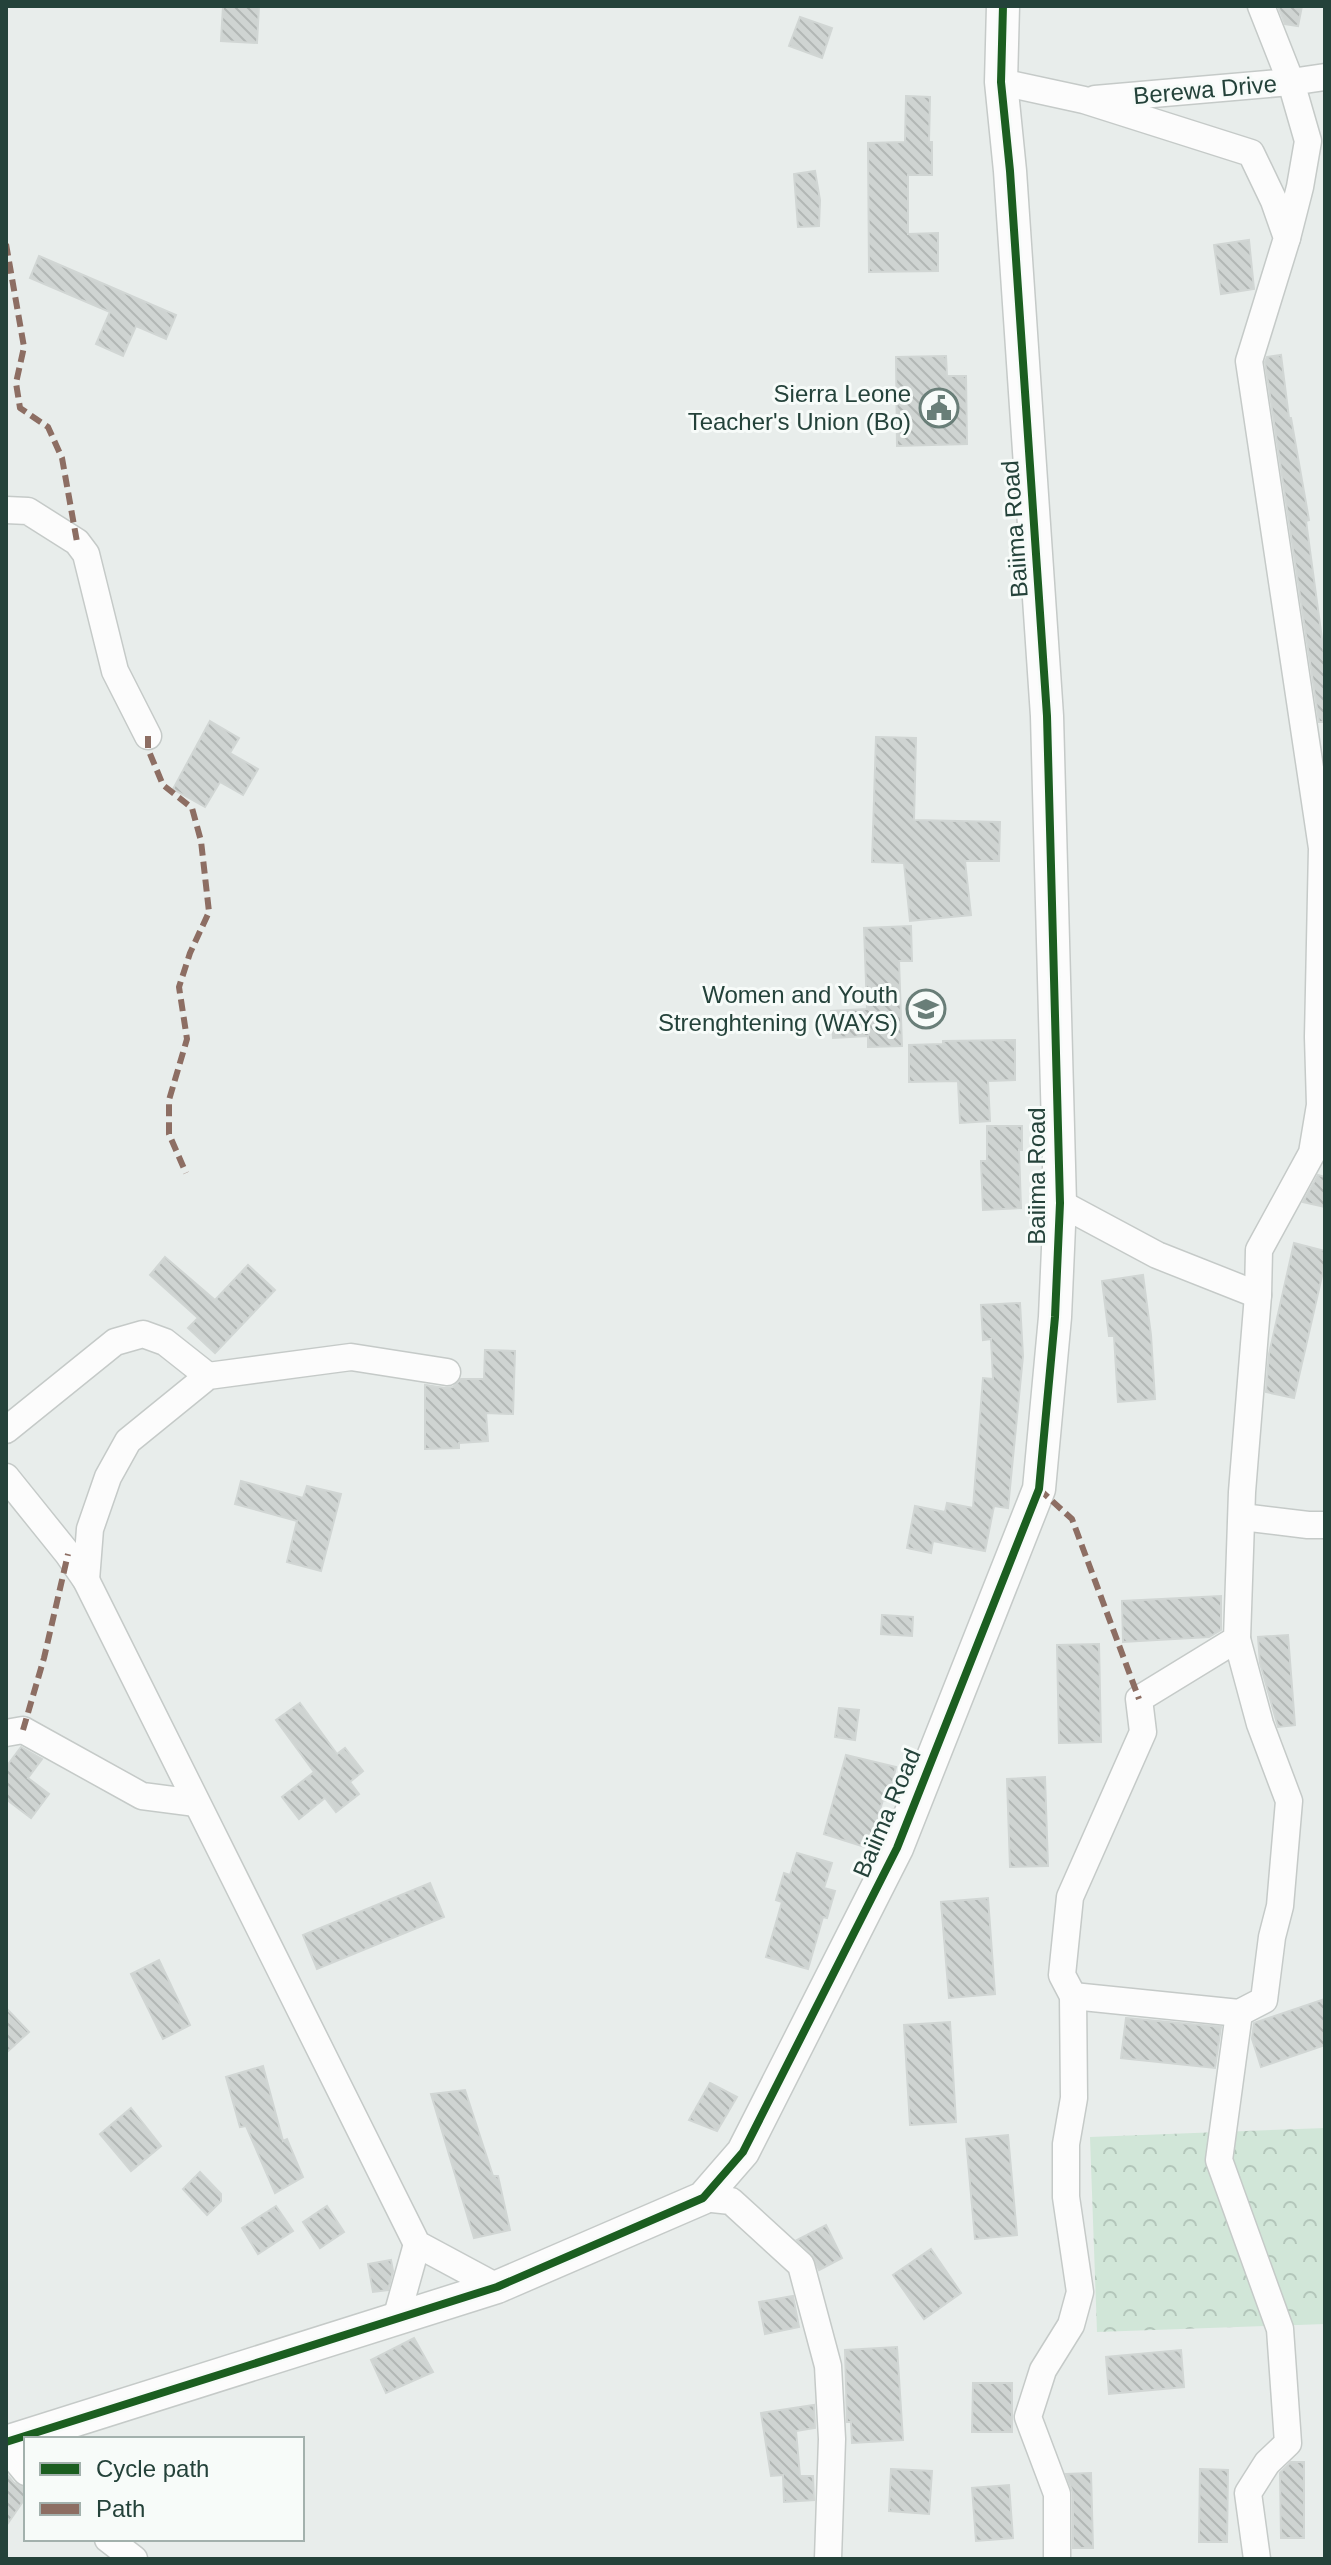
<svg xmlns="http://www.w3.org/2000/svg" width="1331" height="2565" viewBox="0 0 1331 2565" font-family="Helvetica,sans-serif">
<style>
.park{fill:url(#park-crowns)}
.building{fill:url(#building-back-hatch);stroke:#d1d6d4;stroke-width:2}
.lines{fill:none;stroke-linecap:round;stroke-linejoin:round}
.minor-casing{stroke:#c5cac8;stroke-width:29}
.tertiary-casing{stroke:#c5cac8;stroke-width:35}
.minor{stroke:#fcfcfc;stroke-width:26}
.tertiary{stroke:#fcfcfc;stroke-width:32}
.quiet{stroke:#8d6e63;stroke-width:6;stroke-dasharray:12 6;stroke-linecap:butt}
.cycleway-casing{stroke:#f7fbf9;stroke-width:13}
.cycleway{stroke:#1b5e20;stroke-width:8}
.labels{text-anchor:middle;stroke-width:6;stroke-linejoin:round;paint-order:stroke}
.street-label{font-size:24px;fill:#24423a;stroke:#f7fbf9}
.poi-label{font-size:24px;fill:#24423a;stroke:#f7fbf9;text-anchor:end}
</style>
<defs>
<pattern id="park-crowns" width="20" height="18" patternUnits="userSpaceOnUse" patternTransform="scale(2)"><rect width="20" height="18" fill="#d1e6d8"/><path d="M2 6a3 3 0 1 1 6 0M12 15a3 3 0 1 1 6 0" fill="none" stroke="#b3c6ba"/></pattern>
<pattern id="building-back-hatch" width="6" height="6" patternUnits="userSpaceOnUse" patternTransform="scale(2)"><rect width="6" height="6" fill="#cfd4d2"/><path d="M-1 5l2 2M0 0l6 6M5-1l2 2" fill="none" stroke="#b2b7b5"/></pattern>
</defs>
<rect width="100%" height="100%" fill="#e8edeb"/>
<!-- park -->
<polygon class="park" points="1325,2128 1325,2324 1097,2332 1090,2137"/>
<!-- building -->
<g class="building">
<polygon points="223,6 259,6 257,43 221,41"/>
<polygon points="1278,6 1302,6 1298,26 1285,24"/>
<polygon points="800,17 832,28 822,58 789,46"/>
<polygon points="906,96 930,97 929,142 932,142 932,175 908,175 908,234 938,233 938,271 869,272 868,143 905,142"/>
<polygon points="815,171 820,200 819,226 798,227 794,174"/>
<polygon points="1249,240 1254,289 1221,294 1214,245"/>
<polygon points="39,256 176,315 166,339 136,326 123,356 96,344 110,312 30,278"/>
<polygon points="1281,355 1289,418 1291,418 1309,520 1306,521 1325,661 1325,722 1319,722 1265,362 1267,357"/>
<polygon points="946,356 947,376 966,376 967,444 897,446 896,357"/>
<polygon points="210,721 239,738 230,753 258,769 243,795 220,782 205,807 173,789"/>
<polygon points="876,737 916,738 914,820 1000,822 999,861 965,861 971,915 910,921 904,863 872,862"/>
<polygon points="911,926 912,961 899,961 902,1046 868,1047 868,1036 833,1038 831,1011 867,1009 864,928"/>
<polygon points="1015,1040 1015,1080 988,1081 990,1121 960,1123 958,1081 909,1082 909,1045 943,1044 943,1041"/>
<polygon points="987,1126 1022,1126 1022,1150 1019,1150 1021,1208 983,1210 981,1161 987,1161"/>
<polygon points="1318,1175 1325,1177 1325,1207 1303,1202"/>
<polygon points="1294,1243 1325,1251 1325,1263 1294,1398 1266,1392 1269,1354"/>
<polygon points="165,1257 215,1300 248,1265 275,1290 215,1353 188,1328 198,1318 150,1275"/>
<polygon points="1143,1275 1151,1335 1155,1399 1118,1402 1114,1336 1109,1336 1102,1281"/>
<polygon points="1020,1303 1023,1356 1008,1508 994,1506 985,1551 933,1541 931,1553 907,1548 915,1506 945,1512 947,1503 973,1508 983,1378 993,1379 991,1339 983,1340 981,1305"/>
<polygon points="485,1350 515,1351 513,1414 486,1413 488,1441 459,1443 459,1448 425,1449 425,1385 445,1388 453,1387 461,1379 484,1379"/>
<polygon points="241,1481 303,1498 307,1486 341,1494 321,1571 287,1562 297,1521 235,1504"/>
<polygon points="1221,1596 1221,1630 1209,1637 1123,1642 1122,1601"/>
<polygon points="882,1615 913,1617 912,1636 881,1634"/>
<polygon points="1288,1635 1295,1725 1278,1727 1260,1663 1258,1637"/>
<polygon points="1099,1644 1101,1742 1059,1743 1057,1645"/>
<polygon points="300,1703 337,1754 345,1748 363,1771 350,1782 359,1794 336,1812 325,1798 299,1819 282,1797 314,1772 276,1720"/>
<polygon points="839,1708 859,1710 855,1740 835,1737"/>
<polygon points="21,1747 42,1759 28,1778 49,1794 31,1818 6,1799 6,1767"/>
<polygon points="846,1755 896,1767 888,1801 883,1800 868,1848 824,1834"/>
<polygon points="1045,1777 1048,1866 1010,1867 1007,1779"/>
<polygon points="797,1853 832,1863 824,1888 835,1891 827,1918 823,1917 808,1969 766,1957 782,1902 776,1900 784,1873 790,1875"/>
<polygon points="430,1883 444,1917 317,1969 303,1935"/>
<polygon points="988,1898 995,1994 949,1998 941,1902"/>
<polygon points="159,1960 190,2025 163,2039 131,1974"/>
<polygon points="1325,1999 1325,2045 1261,2067 1252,2039 1254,2023"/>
<polygon points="6,2008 29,2032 6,2053"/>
<polygon points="1126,2018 1221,2027 1215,2068 1121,2058"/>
<polygon points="950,2022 956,2122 910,2125 904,2025"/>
<polygon points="263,2066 283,2141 287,2139 303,2177 275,2193 246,2126 240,2127 226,2077"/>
<polygon points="710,2083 737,2097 717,2131 689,2120"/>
<polygon points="465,2090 493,2176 498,2176 510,2230 474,2238 431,2094"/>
<polygon points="131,2108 161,2146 131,2171 100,2134"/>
<polygon points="1008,2135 1017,2235 975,2239 966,2139"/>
<polygon points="200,2172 221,2194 221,2201 207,2215 183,2189"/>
<polygon points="276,2206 293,2231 258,2254 242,2228"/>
<polygon points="327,2206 344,2232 320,2248 303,2222"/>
<polygon points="826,2225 842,2258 819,2270 812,2254 797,2240"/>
<polygon points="931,2249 961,2293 924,2319 893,2275"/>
<polygon points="391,2260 393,2271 388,2290 373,2292 368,2264"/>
<polygon points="793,2296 799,2327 765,2334 759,2302"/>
<polygon points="414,2338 433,2372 386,2393 371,2360"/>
<polygon points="897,2347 903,2440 852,2443 851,2422 847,2422 845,2350"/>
<polygon points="1181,2350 1184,2387 1109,2394 1106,2357"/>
<polygon points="973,2383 1012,2383 1012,2432 972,2432"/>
<polygon points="814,2405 815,2428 796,2431 800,2476 813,2476 814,2500 784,2502 783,2475 771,2476 761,2413"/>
<polygon points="1291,2462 1304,2462 1304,2538 1281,2538 1280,2473"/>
<polygon points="891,2469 932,2471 929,2514 889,2511"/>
<polygon points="1200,2469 1228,2470 1227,2542 1199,2542"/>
<polygon points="6,2473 14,2483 26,2488 26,2497 6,2526"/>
<polygon points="1091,2473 1093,2548 1073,2548 1073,2493 1066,2474"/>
<polygon points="1009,2485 1013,2538 976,2541 972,2488"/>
</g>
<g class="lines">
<!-- minor casing -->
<g class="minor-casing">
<g id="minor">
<polyline points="1261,6 1291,82 1308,141 1300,187 1287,238"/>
<polyline points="1001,82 1084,100 1251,153 1274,201 1287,238 1249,361 1322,848 1318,1037 1320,1105 1312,1153 1259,1250 1258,1295 1242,1492 1237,1639 1139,1699 1143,1732 1070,1897 1062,1975 1073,1996 1074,2098 1066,2144 1066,2197 1080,2292 1071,2325 1043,2370 1028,2417 1057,2494 1057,2559"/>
<polyline points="1095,99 1291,82 1325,77"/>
<polyline points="6,510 28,511 77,542 86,554 115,671 148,736"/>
<polyline points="1060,1203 1157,1255 1258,1295"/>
<polyline points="6,1430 115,1342 143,1334 165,1342 208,1376"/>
<polyline points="6,1477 68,1554 86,1580 417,2244 497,2287"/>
<polyline points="1242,1517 1308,1525 1325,1525"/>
<polyline points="86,1580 90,1529 108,1477 128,1441 208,1376 351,1357 447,1372"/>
<polyline points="6,1733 23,1730 142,1796 196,1803"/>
<polyline points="1073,1996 1239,2013 1264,2000 1272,1937 1280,1906 1289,1801 1260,1724 1237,1639"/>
<polyline points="1239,2013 1219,2160 1280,2329 1288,2443 1267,2463 1248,2493 1257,2559"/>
<polyline points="703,2198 731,2201 801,2265 828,2366 832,2439 828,2559"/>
<polyline points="396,2319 417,2244"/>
<polyline points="6,2448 26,2472"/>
<polyline points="108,2539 134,2559"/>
</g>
</g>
<!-- tertiary casing -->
<g class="tertiary-casing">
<polyline id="tertiary" points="6,2442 497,2287 703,2198 743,2152 897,1848 1039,1489 1055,1317 1060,1203 1047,716 1010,171 1001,82 1003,6"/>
</g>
<!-- minor -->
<use href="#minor" class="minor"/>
<!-- tertiary -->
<use href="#tertiary" class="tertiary"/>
<!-- quiet -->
<g class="quiet">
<polyline points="6,244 24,347 16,383 20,408 48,427 62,458 77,542"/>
<polyline points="148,736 148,749 163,785 192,808 201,841 209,912 190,953 179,987 187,1039 169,1100 169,1134 186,1173"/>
<polyline points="1039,1489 1072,1519 1139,1699"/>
<polyline points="23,1730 44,1658 68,1554"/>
</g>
<!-- cycleway casing -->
<g class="cycleway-casing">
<polyline id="cycleway" points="6,2442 497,2287 703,2198 743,2152 897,1848 1039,1489 1055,1317 1060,1203 1047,716 1010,171 1001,82 1003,6"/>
</g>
<!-- cycleway -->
<use href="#cycleway" class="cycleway"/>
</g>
<!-- icons -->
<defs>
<g id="civic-ring" transform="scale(2)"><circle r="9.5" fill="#f7fbf9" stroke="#697e78" stroke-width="1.5"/><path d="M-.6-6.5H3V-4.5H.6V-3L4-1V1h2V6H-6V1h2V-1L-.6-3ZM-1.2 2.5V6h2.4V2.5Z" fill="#697e78"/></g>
<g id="school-ring" transform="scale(2)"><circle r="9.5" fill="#f7fbf9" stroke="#697e78" stroke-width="1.5"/><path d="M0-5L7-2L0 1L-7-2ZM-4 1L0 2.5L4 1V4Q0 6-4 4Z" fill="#697e78"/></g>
</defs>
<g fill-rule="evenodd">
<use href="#civic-ring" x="939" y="408"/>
<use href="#school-ring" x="926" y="1009"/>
</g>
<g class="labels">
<!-- street labels -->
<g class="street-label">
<text transform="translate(1205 90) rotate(-5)" y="8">Berewa Drive</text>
<text transform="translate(1015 529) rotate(-94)" y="8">Baiima Road</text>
<text transform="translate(1037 1176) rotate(-90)" y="8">Baiima Road</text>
<text transform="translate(887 1813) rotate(-67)" y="8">Baiima Road</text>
</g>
<!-- poi labels -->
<g class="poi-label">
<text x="911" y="402">Sierra Leone<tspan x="911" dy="28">Teacher's Union (Bo)</tspan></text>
<text x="898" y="1003">Women and Youth<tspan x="898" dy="28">Strenghtening (WAYS)</tspan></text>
</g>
</g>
<!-- border -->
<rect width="1331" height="2565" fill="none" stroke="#24423a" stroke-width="16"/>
<!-- legend -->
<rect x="24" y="2437" width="280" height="104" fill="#f7fbf9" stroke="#a3b1ad" stroke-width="2"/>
<rect x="40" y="2463" width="40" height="12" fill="#1b5e20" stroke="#a3b1ad" stroke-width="2"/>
<text x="96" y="2477" font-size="24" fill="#24423a">Cycle path</text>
<rect x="40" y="2503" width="40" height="12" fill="#8d6e63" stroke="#a3b1ad" stroke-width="2"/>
<text x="96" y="2517" font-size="24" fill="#24423a">Path</text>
</svg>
